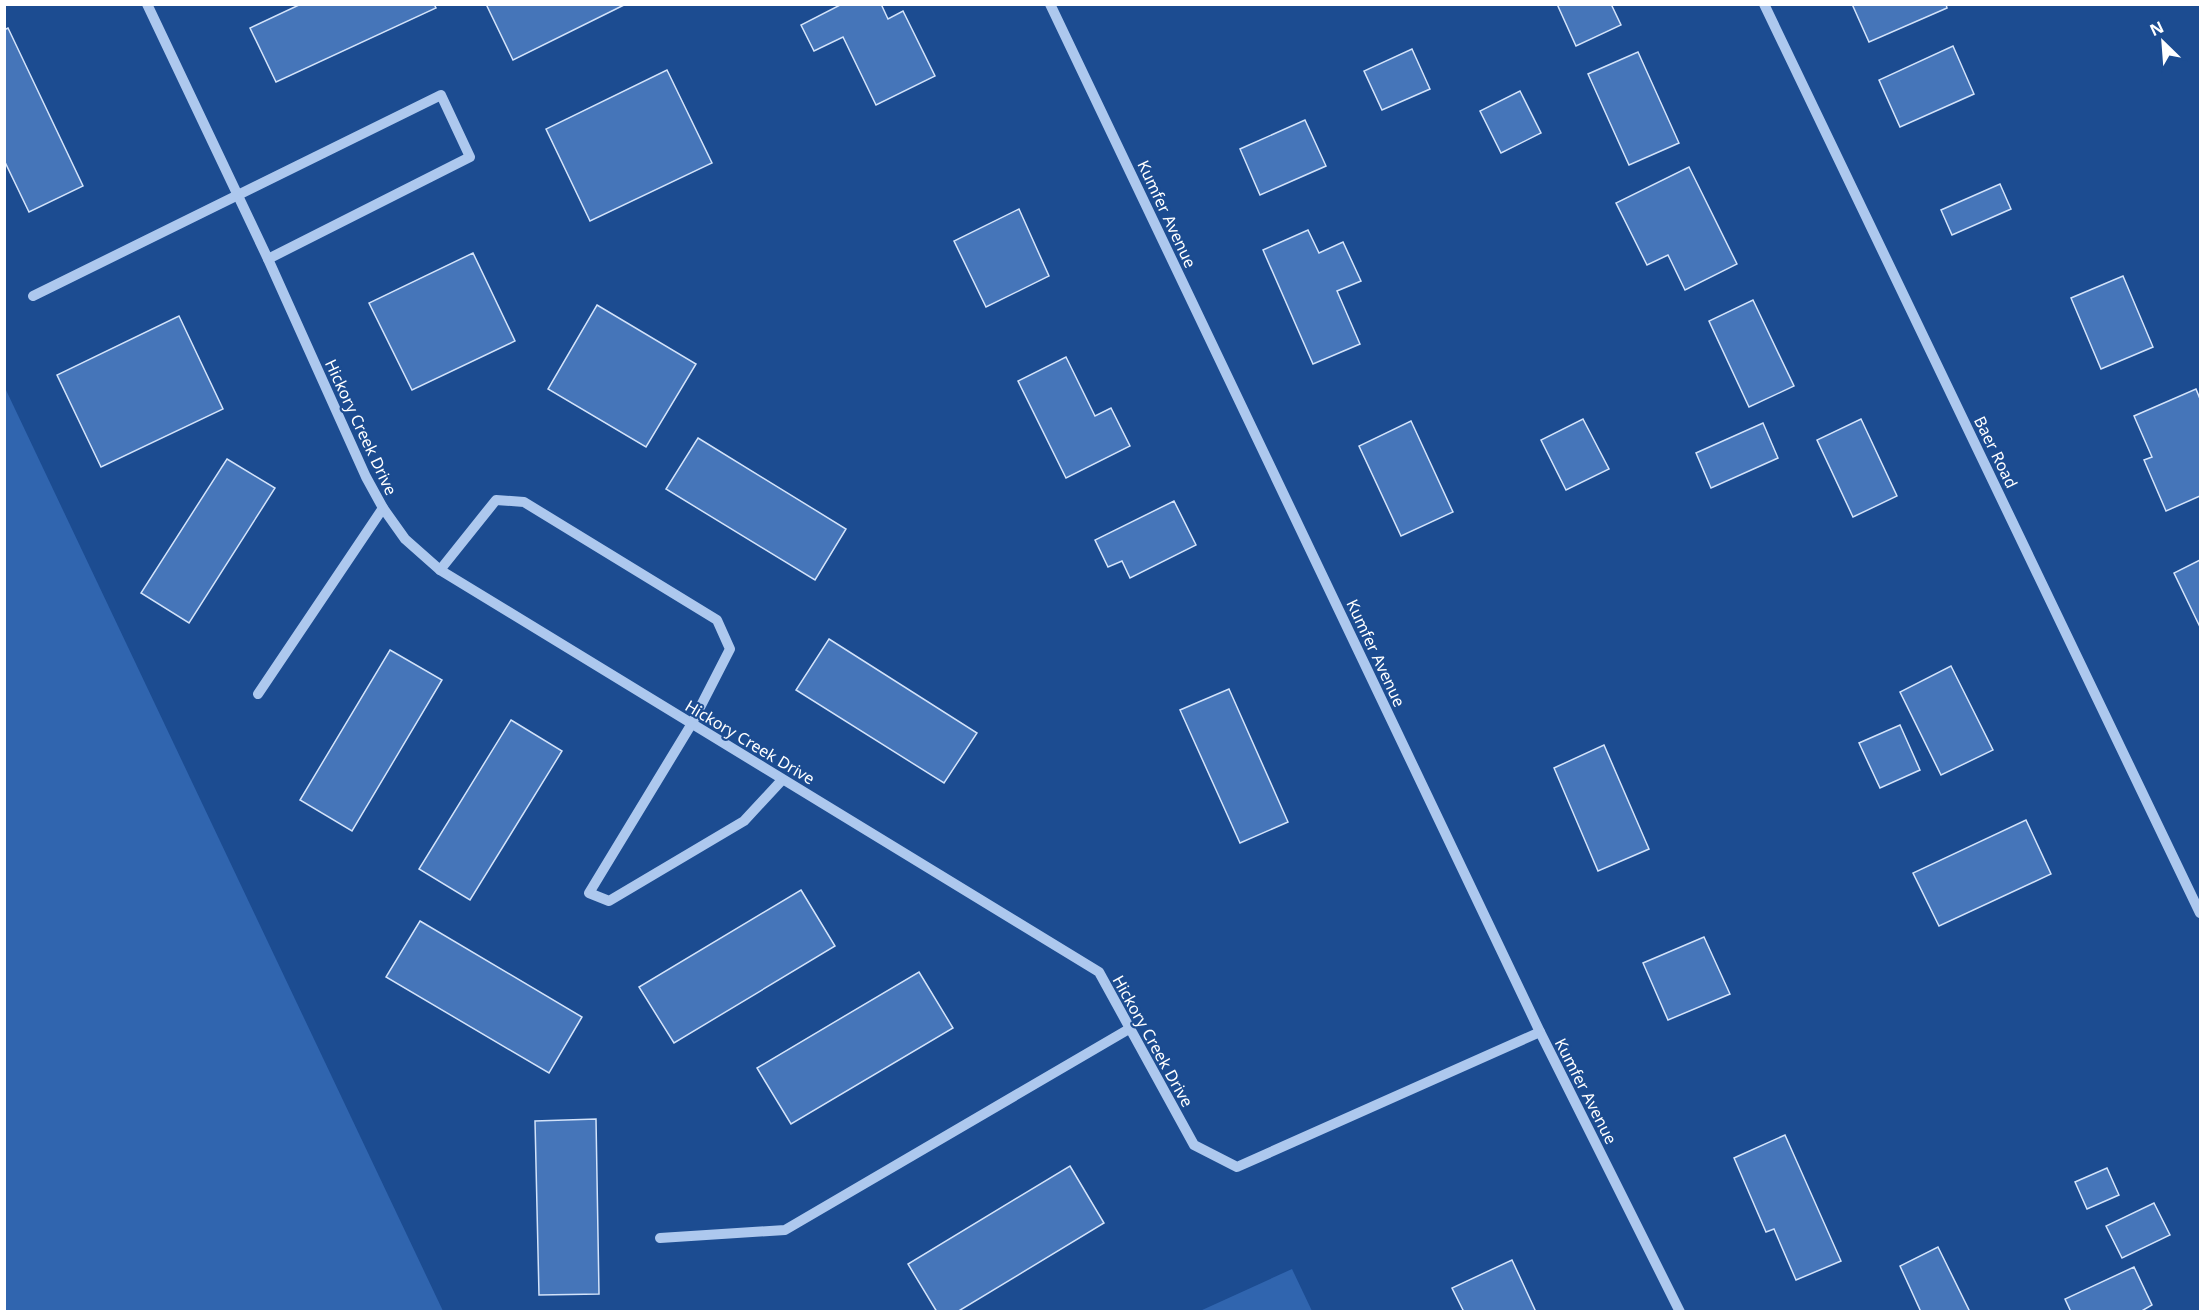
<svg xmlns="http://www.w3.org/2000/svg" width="2205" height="1316" viewBox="0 0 2205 1316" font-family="'Noto Sans',sans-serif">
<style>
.green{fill:#3065af}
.building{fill:#4575b9;stroke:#d3e3fa;stroke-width:1.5}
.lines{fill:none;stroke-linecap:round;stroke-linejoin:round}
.minor{stroke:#adc8ee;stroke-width:10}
.labels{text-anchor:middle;stroke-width:4.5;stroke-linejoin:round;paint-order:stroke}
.street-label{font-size:16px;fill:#fff;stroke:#1c4c91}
</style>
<rect width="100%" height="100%" fill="#1c4c91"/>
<!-- green -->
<g class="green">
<polygon points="5,388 443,1311 5,1311"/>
<polygon points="1292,1269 1312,1311 1200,1311"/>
</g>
<!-- building -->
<g class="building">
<polygon points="301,4 434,4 436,8 276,82 250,28"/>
<polygon points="486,4 626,4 513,60"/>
<polygon points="842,4 881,4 888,19 903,11 935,76 876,105 843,37 814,51 801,25"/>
<polygon points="1557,4 1611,4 1621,25 1576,46"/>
<polygon points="1852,4 1946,4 1947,8 1869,42"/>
<polygon points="8,28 83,186 29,212 4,160 4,30"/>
<polygon points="1953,46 1974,94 1900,127 1879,80"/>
<polygon points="1412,49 1430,89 1382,110 1364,71"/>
<polygon points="1638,52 1679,143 1629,165 1588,74"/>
<polygon points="667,70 712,163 590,221 546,129"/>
<polygon points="1520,91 1541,133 1501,153 1480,111"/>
<polygon points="1305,120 1326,166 1260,195 1240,149"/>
<polygon points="1689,167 1737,264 1685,290 1668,255 1647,265 1616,203"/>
<polygon points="2000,184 2011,209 1952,235 1941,210"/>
<polygon points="1019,209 1049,276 986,307 954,241"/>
<polygon points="1308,230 1319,253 1343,242 1361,281 1337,291 1360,344 1313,364 1263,250"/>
<polygon points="473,253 515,341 412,390 369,303"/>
<polygon points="2123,276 2153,347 2101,369 2071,298"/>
<polygon points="1753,300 1794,386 1749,407 1709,321"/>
<polygon points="597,305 696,364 646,447 548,389"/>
<polygon points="179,316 223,409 101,467 57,375"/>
<polygon points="1066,357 1095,416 1111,408 1130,446 1066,478 1018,381"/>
<polygon points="2196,389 2200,399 2200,496 2166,511 2144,460 2152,457 2134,416"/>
<polygon points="1583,419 1609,469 1566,490 1541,440"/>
<polygon points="1861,419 1897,496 1853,517 1817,440"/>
<polygon points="1411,421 1453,512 1401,536 1359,446"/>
<polygon points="1763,423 1778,458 1711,488 1696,453"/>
<polygon points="698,438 846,529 815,580 666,489"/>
<polygon points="227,459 275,488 189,623 141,593"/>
<polygon points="1174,501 1196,545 1130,578 1122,561 1108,567 1095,540"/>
<polygon points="2200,560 2200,627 2174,573"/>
<polygon points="829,639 977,733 944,783 796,690"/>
<polygon points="390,650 442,680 352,831 300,800"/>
<polygon points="1951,666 1993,750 1941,775 1900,692"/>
<polygon points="1229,689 1288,822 1240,843 1180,710"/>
<polygon points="511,720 562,751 470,900 419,869"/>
<polygon points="1900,725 1920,770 1880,788 1859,743"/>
<polygon points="1604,745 1649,849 1598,871 1554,768"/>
<polygon points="2026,820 2051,874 1939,926 1913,873"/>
<polygon points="801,890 835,946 674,1043 639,987"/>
<polygon points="420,921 582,1017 549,1073 386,977"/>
<polygon points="1704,937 1730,994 1668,1020 1643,963"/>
<polygon points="919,972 953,1028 791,1124 757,1068"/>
<polygon points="596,1119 599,1294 539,1295 535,1121"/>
<polygon points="1785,1135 1841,1261 1796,1280 1774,1229 1766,1232 1734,1158"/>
<polygon points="1070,1166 1104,1223 957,1312 937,1312 908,1264"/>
<polygon points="2107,1168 2119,1195 2087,1209 2075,1182"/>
<polygon points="2154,1203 2170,1235 2122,1258 2106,1226"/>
<polygon points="1938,1247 1970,1312 1921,1312 1900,1266"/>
<polygon points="1512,1260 1536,1312 1464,1312 1452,1288"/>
<polygon points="2134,1267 2152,1305 2140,1312 2071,1312 2065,1299"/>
</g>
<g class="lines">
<!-- minor -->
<g class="minor">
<polyline points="147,4 268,259 366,477 383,508 405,539 440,570 1099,972 1194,1145 1237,1167 1540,1032"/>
<polyline points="1050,4 1540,1032 1680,1312"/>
<polyline points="1764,4 2200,913"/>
<polyline points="33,296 441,95 470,157 268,259"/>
<polyline points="440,570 496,500 524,502 717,620 730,649 691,725 589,893 609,901 744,821 782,780"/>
<polyline points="258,694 383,508"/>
<polyline points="660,1238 785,1230 1129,1029"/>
</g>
</g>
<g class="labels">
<!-- street labels -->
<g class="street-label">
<text transform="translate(1167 214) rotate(65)" y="6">Kumfer Avenue</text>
<text transform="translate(361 427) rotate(65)" y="6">Hickory Creek Drive</text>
<text transform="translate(1996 452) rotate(64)" y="6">Baer Road</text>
<text transform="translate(1376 653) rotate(65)" y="6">Kumfer Avenue</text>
<text transform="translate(750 742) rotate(31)" y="6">Hickory Creek Drive</text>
<text transform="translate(1153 1041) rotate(61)" y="6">Hickory Creek Drive</text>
<text transform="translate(1586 1091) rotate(63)" y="6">Kumfer Avenue</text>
</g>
</g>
<!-- border -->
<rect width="2205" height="1316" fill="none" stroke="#ffffff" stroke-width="12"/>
<!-- north arrow -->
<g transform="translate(2163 42) rotate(335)" stroke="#1c4c91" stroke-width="4.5" paint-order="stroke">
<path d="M0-4.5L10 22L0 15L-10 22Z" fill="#ffffff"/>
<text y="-9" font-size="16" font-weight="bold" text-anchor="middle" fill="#ffffff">N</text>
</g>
</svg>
